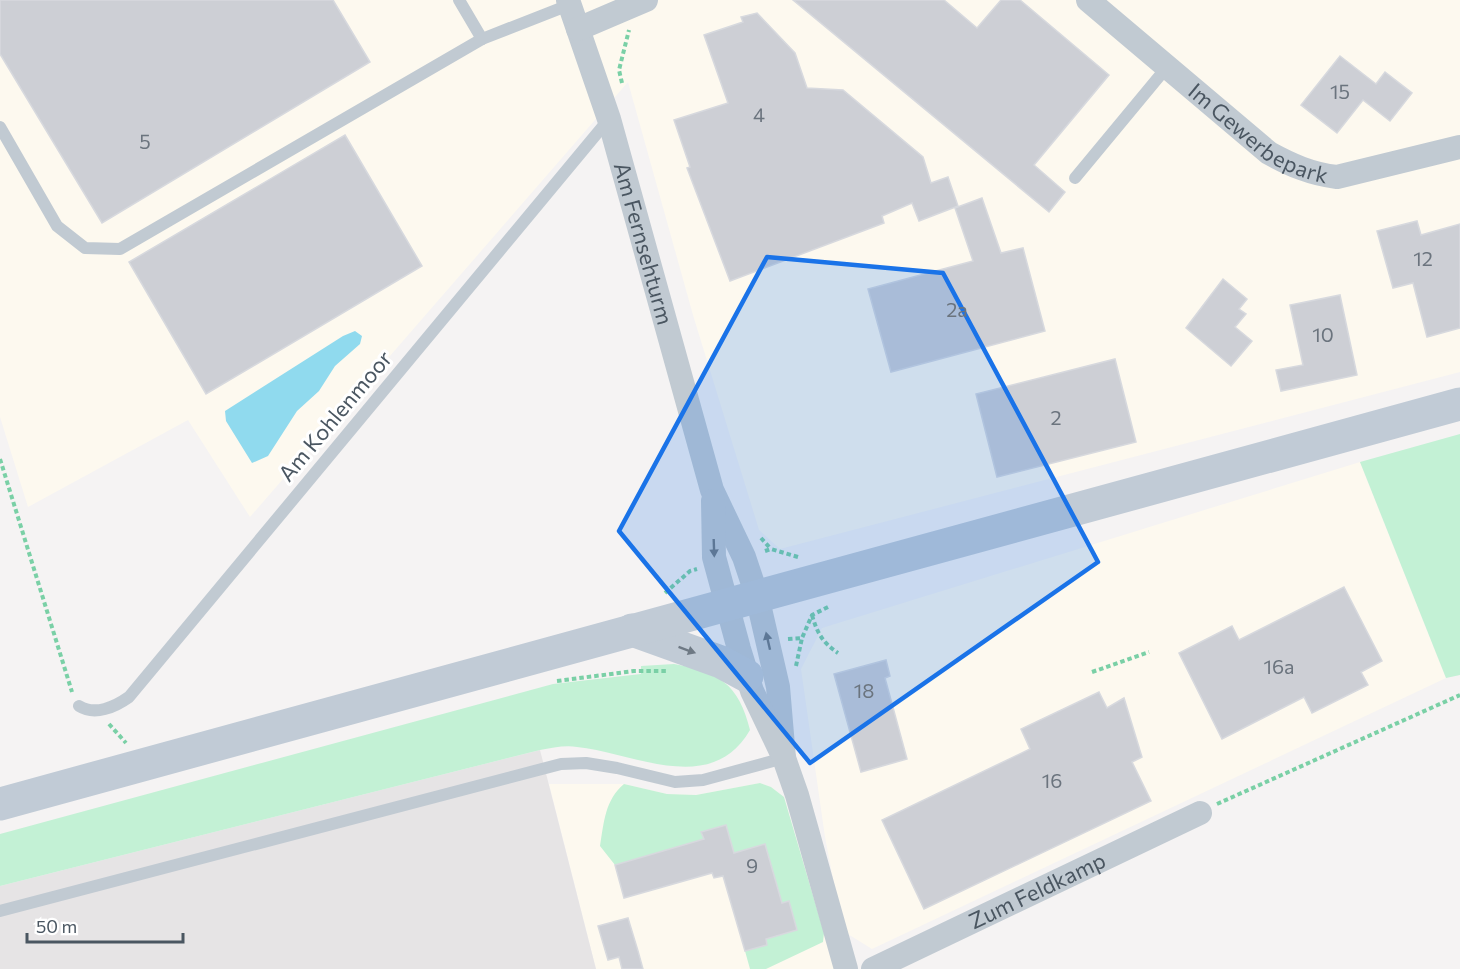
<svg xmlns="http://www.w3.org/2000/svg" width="1460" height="969" viewBox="0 0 1460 969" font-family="Commissioner,sans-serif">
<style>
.commercial{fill:#fdf9ef}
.education{fill:#e6e4e5}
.green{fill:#c3f1d5}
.water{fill:#90daee}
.building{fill:#cdcfd5;stroke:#d7d9de;stroke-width:1.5}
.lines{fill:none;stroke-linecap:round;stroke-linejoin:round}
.path{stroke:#7ad0a6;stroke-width:4;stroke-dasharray:4.5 3;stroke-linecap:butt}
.service{stroke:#c1cad2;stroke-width:12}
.minor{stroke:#c1cad2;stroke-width:24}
.secondary{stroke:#c1cbd6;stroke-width:33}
.oneway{fill:#6e7983}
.oneway2{fill:#6e7984}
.marked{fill:#1a73e8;fill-opacity:0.2;stroke:#1a73e8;stroke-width:4.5;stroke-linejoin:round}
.labels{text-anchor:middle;stroke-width:6;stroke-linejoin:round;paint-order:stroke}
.number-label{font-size:20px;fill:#6b747e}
.street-label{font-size:22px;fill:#4a5661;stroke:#fff}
</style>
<rect width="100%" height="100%" fill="#f5f3f3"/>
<!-- commercial -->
<g class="commercial">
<polygon points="0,0 1460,0 1460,372 780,549 759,530 693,315 628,82 250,517 188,420 28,507 0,417"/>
<polygon points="1360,462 1446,678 872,949 843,931 825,837 801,669 822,628"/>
<polygon points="760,783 771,787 784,797 835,969 596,969 549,784 624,784 667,794 696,795"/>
</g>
<!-- education -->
<polygon class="education" points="540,750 596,969 0,969 0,886"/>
<!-- green -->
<g class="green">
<polygon points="1460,434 1460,675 1446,678 1360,462"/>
<path d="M674 664C718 671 739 684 750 730 711 797 635 753 577 747 565 745 552 748 540 750L0 886V834L553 684 641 674V666Z"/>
<path d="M760 783 771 787 784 797 824 933 823 942 766 969H750L745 951 767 945 766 939 797 930 789 902 782 903 765 844 734 853 725 825 702 832 704 839 615 865 600 846C604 822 605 800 624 784L667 794 696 795Z"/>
</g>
<!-- water -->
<polygon class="water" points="355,331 362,336 360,344 335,366 319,391 297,411 268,456 252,463 226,421 225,411 343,336"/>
<!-- building -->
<g class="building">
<polygon points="0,0 333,0 370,62 102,223 0,54"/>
<polygon points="793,0 944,0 977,28 1001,0 1020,0 1109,75 1034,165 1065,192 1049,212"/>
<polygon points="757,13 795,53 807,88 843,90 923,157 931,183 948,177 958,206 919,221 912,203 882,216 884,223 730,281 687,168 690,167 674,120 728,103 704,35 743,22 741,17"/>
<polygon points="1340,56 1376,84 1385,72 1412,93 1390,121 1363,100 1337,133 1301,105"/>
<polygon points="345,135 422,266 206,394 129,262"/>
<polygon points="982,198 1001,253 1023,248 1045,331 891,372 868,289 973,261 955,208"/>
<polygon points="1417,221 1421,235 1460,224 1460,328 1427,337 1413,283 1393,288 1377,231"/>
<polygon points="1223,279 1247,299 1239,309 1246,314 1235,327 1252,341 1231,366 1186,328"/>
<polygon points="1340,295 1357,375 1281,391 1276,370 1303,365 1290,305"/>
<polygon points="1115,359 1136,442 997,477 976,394"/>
<polygon points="1344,587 1382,661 1361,672 1368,685 1312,713 1304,697 1222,739 1179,653 1232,626 1239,640"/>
<polygon points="886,660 890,676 885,678 907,759 861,772 834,674"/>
<polygon points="1099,692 1107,708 1124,698 1142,757 1132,762 1151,801 924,909 882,820 1030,749 1021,729"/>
<polygon points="726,825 734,853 765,844 782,903 789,901 797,930 766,939 767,945 745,951 723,876 714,878 712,873 624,898 615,865 704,839 701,832"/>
<polygon points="628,918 638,951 643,969 622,969 619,957 608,960 598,926"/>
</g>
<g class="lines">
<!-- path -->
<g class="path">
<polyline points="622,83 619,70 629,30"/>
<polyline points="0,459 72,692"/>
<polyline points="761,538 771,549"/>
<polyline points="765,551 771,549 798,557"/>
<polyline points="665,593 690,571 697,569"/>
<path d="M812 615C817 633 823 643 838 653"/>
<polyline points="788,639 802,638 812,615 830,606"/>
<polyline points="796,666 802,638"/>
<polyline points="1092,672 1149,652"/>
<polyline points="557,681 634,671 666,671"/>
<polyline points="109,724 126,743"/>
<polyline points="1217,804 1460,695"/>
</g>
<!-- service -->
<g class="service">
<polyline points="459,0 482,39"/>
<polyline points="0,127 57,226 85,248 120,249 482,39 569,5"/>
<polyline points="1075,178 1167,67"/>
<path d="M79 706C95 716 115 707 129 697L609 119"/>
<polyline points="0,911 561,764 586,763 617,768 675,782 703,780 784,758"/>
</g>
<!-- minor -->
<g class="minor">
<path id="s1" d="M568 0 609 119 712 490 744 557 757 596 778 687 784 758"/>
<path id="s2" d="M1088 0 1269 153C1291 165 1311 174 1337 177L1460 147"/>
<polyline points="578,29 646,0"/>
<polyline points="713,501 714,557 739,649 752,691 784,758 797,795 846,969"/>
<path id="s3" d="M873 969 1200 813"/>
</g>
<!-- secondary -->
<g class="secondary">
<polyline points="632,630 721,662 747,676"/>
<polyline points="0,804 1460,404"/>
</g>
</g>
<!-- one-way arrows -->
<defs><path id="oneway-solid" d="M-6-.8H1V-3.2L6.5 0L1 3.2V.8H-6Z" transform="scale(1.5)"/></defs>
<g class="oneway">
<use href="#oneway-solid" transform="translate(714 548) rotate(88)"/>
<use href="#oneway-solid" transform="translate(768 641) rotate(-103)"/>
</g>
<use class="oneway2" href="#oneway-solid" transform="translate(687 650) rotate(20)"/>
<!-- marked area -->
<path class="marked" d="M767 257 943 273 1098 562 810 763 619 531Z"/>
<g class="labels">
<!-- number labels -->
<g class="number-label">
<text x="1340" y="99">15</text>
<text x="759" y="122">4</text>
<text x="145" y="149">5</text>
<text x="1423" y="266">12</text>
<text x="957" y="317">2a</text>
<text x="1323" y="342">10</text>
<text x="1056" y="425">2</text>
<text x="1279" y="674">16a</text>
<text x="864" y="698">18</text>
<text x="1052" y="788">16</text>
<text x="752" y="873">9</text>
</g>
<!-- street labels -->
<g class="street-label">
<text dy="8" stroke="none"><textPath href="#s2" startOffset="218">Im Gewerbepark</textPath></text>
<text dy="8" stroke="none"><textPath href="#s1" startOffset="255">Am Fernsehturm</textPath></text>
<text transform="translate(335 416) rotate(-50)" y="8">Am Kohlenmoor</text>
<text dy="8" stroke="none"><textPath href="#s3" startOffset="182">Zum Feldkamp</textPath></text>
</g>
</g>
<!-- scale -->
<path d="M27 933v9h156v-9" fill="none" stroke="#4a5661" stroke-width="3"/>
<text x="36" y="933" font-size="18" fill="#4a5661" stroke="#ffffff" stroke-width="4.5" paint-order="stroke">50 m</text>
</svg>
